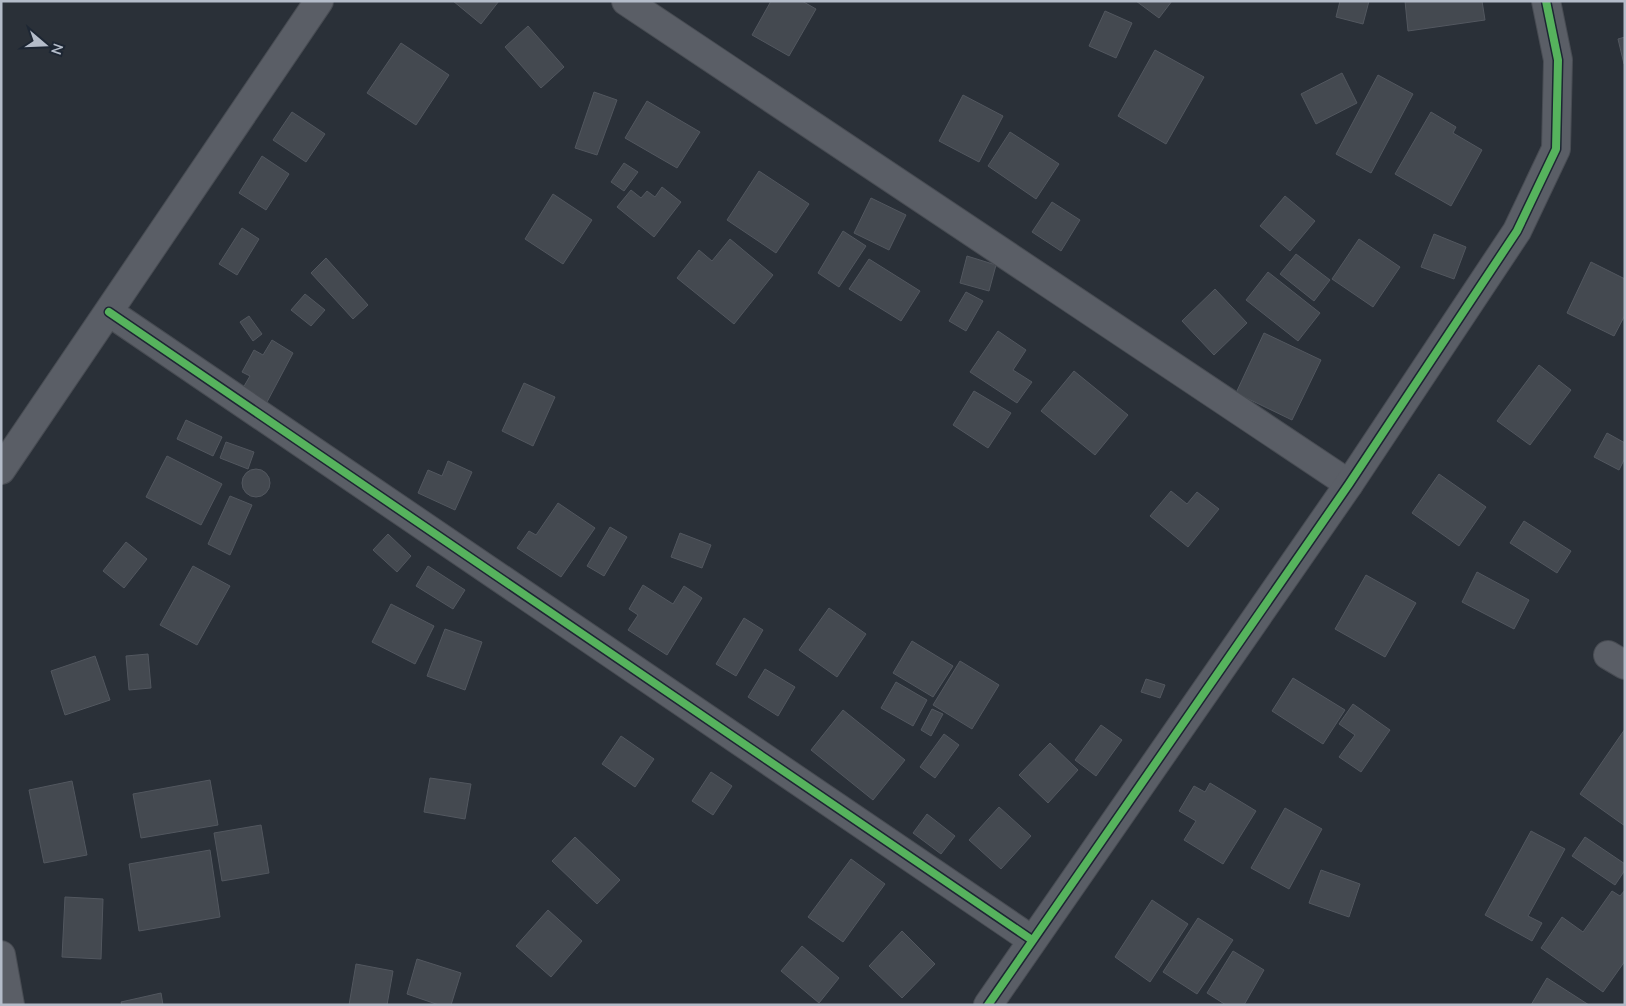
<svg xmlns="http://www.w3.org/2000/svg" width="1626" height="1006" viewBox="0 0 1626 1006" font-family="Mulish,sans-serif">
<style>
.building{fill:#444950;stroke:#52575f}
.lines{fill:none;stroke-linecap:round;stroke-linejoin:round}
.minor-casing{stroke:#484c53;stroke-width:30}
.minor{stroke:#5a5e66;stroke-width:28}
.cycleway-casing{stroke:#1d2633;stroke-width:11}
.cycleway{stroke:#56b35d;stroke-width:8}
</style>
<rect width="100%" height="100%" fill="#2a3038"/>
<!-- building -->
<g class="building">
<polygon points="453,1 499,1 481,24"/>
<polygon points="771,1 802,1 816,9 789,56 752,35"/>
<polygon points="1136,1 1172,1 1159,18"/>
<polygon points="1340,1 1369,1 1363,24 1336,17"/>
<polygon points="1405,1 1482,1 1485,20 1408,31"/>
<polygon points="1105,11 1132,23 1116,58 1089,46"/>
<polygon points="528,26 564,67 541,88 505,47"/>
<polygon points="1625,37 1625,64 1624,64 1618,39"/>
<polygon points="401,43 449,75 416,125 367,93"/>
<polygon points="1155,50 1204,77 1166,144 1118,116"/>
<polygon points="1342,73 1357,103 1316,124 1301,94"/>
<polygon points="1378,75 1413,94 1371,173 1336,154"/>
<polygon points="594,92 617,100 597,155 575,148"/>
<polygon points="963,95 1003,116 979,162 939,141"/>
<polygon points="647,101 700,132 677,168 625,138"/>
<polygon points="292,112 325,134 306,162 273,140"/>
<polygon points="1431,112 1456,127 1453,133 1482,150 1451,206 1395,174"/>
<polygon points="1010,132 1059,164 1036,199 988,166"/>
<polygon points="262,156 289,174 266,210 239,193"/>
<polygon points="624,163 638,172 624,191 611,182"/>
<polygon points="759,171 809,204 776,253 727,220"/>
<polygon points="662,187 681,202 654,237 617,207 631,190 641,198 647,191 655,197"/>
<polygon points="553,194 592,220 563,264 525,239"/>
<polygon points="1285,196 1315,221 1290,251 1260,226"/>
<polygon points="871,198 906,215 889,250 854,233"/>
<polygon points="1052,202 1080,220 1061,251 1032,232"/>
<polygon points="242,228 259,239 237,275 219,264"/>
<polygon points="843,231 866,246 839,287 818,273"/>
<polygon points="1434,234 1466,247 1454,279 1421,267"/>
<polygon points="730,239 773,275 734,324 677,278 699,250 712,261"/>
<polygon points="1359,239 1400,267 1373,307 1332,279"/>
<polygon points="1296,254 1330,280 1314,301 1280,274"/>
<polygon points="967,256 996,265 989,291 960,283"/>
<polygon points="326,258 368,305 353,319 311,273"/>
<polygon points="869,259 920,291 901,321 849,289"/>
<polygon points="1591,262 1625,279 1625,315 1614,336 1567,313"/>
<polygon points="1268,272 1320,313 1298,341 1246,300"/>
<polygon points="1215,289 1247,323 1214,355 1182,321"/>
<polygon points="966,292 983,301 966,331 949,321"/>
<polygon points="305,294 325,310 311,326 291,310"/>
<polygon points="249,316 262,334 253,341 240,322"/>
<polygon points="998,331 1026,350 1013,370 1032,382 1017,403 970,372"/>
<polygon points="1264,333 1321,360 1292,420 1236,393"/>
<polygon points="272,340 293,353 267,402 243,388 250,376 242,372 254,350 263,355"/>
<polygon points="1539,365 1571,390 1530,445 1497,421"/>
<polygon points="1074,371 1128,415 1095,455 1041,411"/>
<polygon points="524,383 555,397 533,446 502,431"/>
<polygon points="974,391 1011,413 988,448 953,425"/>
<polygon points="186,420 222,437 213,456 177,439"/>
<polygon points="1607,433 1625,443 1625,458 1619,470 1594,457"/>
<polygon points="226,442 254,452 248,469 220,458"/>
<polygon points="167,456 222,484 201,525 146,497"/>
<polygon points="448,461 472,472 455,510 418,493 428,470 442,476"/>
<circle cx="256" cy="483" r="14"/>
<polygon points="1439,474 1486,507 1459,546 1412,513"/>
<polygon points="1171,491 1187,504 1197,492 1219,509 1188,547 1150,516"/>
<polygon points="230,496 252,505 230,555 208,544"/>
<polygon points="558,503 595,528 561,577 517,548 529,531 536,535"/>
<polygon points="1524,521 1571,551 1557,573 1510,543"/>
<polygon points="610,527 627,537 604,576 587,566"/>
<polygon points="680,533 711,545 702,568 671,557"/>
<polygon points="388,534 411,556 397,572 373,550"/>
<polygon points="126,542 147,559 124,588 103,571"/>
<polygon points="193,566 230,586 197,645 160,625"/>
<polygon points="428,566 465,590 453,609 416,586"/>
<polygon points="1477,572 1529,600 1514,629 1462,602"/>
<polygon points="1366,575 1416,603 1385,657 1335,629"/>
<polygon points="643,585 673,604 684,586 702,598 667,655 628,630 638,615 629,609"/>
<polygon points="391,604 434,626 415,664 372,642"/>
<polygon points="829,608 866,634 837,677 799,650"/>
<polygon points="744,618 763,630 736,676 716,664"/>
<polygon points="445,629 482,642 465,690 427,676"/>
<polygon points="912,641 953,666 933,697 893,673"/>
<polygon points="148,654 151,688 129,690 126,656"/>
<polygon points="95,656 110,700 65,715 51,671"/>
<polygon points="960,661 999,685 972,729 933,705"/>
<polygon points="765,669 795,687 778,716 748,697"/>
<polygon points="1293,678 1345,710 1323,744 1272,711"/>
<polygon points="1146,679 1165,685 1160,698 1141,692"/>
<polygon points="896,682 927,700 913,726 881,708"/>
<polygon points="1353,704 1390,730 1361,772 1339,757 1355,735 1339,724"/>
<polygon points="932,709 943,714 931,736 921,730"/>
<polygon points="843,710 905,760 873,800 811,750"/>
<polygon points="1101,725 1122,740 1096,776 1075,760"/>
<polygon points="1625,729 1625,826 1580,794"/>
<polygon points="944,734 959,745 935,778 920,767"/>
<polygon points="621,736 654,759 635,787 602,764"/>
<polygon points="1050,743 1078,770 1048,803 1019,775"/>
<polygon points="711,772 732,786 713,815 692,801"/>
<polygon points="430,778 471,784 465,819 424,812"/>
<polygon points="210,780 218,825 141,838 133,794"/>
<polygon points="72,781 87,855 44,863 29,790"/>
<polygon points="1210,783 1256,811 1223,864 1184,840 1196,821 1179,811 1194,786 1205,792"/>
<polygon points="999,807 1031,836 1001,869 969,840"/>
<polygon points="1285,808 1322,829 1289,889 1251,868"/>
<polygon points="927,814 955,836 941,854 913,833"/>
<polygon points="261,825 269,873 222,881 214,833"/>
<polygon points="1531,831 1565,849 1528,916 1542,923 1532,941 1485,915"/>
<polygon points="575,837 620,880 597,904 552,861"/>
<polygon points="1585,837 1625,864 1625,870 1615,885 1572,856"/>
<polygon points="210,850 220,917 139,931 129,864"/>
<polygon points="851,859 885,884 843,942 808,917"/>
<polygon points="1321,870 1360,884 1349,917 1309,903"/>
<polygon points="1625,890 1625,961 1603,992 1541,948 1562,917 1583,932 1612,891 1620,896"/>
<polygon points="65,897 103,899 101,959 62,957"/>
<polygon points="1152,900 1188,924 1150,982 1115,957"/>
<polygon points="548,910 582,941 551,977 516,946"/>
<polygon points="1198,918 1233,940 1197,994 1163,972"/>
<polygon points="902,931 935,964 902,998 869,966"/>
<polygon points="802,946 839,978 819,1003 781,971"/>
<polygon points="1233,951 1264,970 1244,1005 1226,1005 1207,993"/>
<polygon points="417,959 461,973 451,1005 439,1005 407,994"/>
<polygon points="356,964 393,971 387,1005 349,1005"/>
<polygon points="1547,978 1589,1005 1531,1005"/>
<polygon points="161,993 163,1005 122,1005 121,1002"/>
</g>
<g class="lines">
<!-- minor casing -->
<g class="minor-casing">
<g id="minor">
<polyline points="626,1 1349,484"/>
<polyline points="109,312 1032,940"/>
<polyline points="1,470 319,1"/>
<polyline points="1608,655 1625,665"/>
<polyline points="1,955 10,1005"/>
<polyline points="988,1005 1349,484 1517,231 1556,149 1558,60 1546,1"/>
</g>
</g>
<!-- minor -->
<use href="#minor" class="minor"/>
<!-- cycleway casing -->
<g class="cycleway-casing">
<g id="cycleway">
<polyline points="109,312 1032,940"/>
<polyline points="988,1005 1349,484 1517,231 1556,149 1558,60 1546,1"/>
</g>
</g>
<!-- cycleway -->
<use href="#cycleway" class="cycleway"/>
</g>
<!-- border -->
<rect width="1626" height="1006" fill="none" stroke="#b4bcc9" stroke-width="5"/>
<!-- north arrow -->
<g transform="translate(45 45) rotate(109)" stroke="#1d2633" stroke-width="4" paint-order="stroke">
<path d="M0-4L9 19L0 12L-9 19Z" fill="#b4bcc9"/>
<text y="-8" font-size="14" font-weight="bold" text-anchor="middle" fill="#b4bcc9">N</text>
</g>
</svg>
